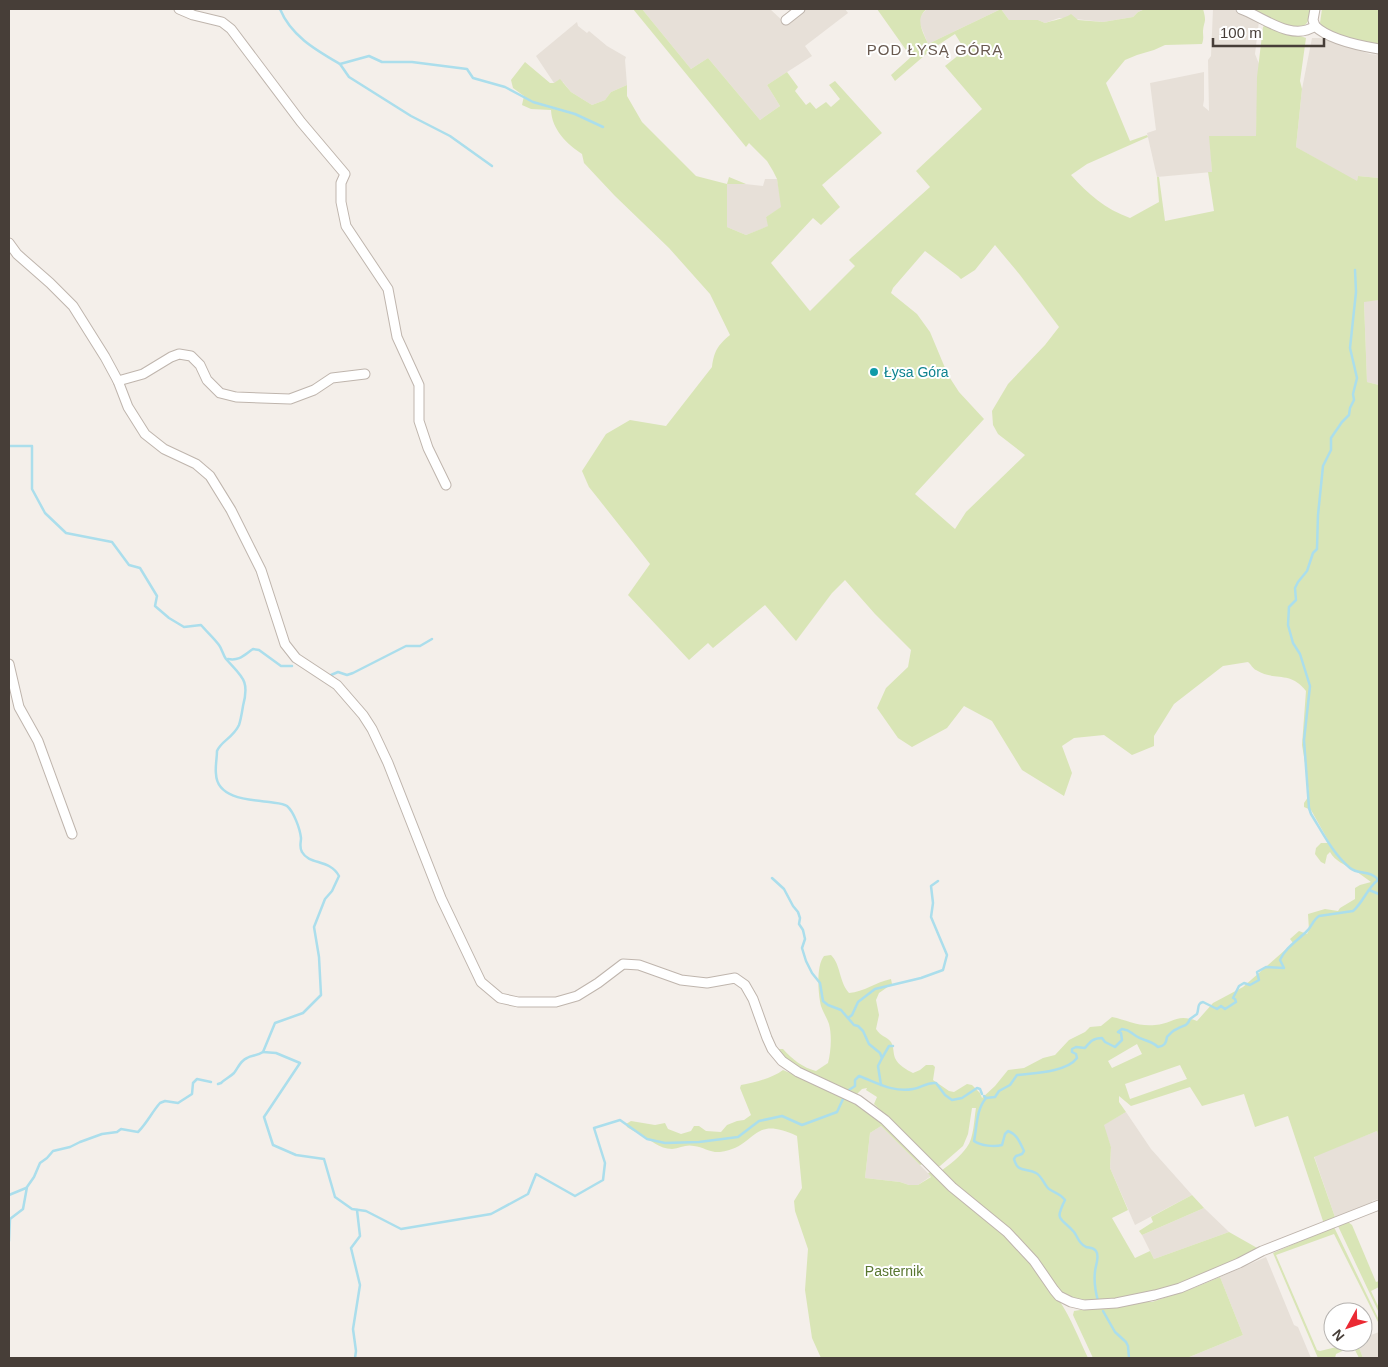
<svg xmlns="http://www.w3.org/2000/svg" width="1388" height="1367" viewBox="0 0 1388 1367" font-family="Arial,sans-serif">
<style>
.residential{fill:#e7e0d8}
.green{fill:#d9e5b6;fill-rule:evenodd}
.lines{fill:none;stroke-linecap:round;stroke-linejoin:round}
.stream{stroke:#abdeec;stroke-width:2.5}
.minor-casing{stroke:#bfb5ad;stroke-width:11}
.minor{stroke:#fff;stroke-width:9}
.culture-dot{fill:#0f9aa8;stroke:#fff;stroke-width:2}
.labels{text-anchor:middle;stroke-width:4;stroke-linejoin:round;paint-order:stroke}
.culture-label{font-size:14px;fill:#0d838f;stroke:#fff;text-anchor:start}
.park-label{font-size:14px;fill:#58762f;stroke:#fff}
.neighbourhood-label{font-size:15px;letter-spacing:1px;fill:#695a50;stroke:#fff}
</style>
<rect width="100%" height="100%" fill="#f4efea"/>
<!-- residential -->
<g class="residential">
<polygon points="642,9 770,9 786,24 804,9 845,9 848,13 805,46 812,56 767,85 780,106 760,120 708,58 691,69"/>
<polygon points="927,9 1145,9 1138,12 1133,17 1103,22 1066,18 1059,18 1045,23 1038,20 1009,20 1001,9 928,44 920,24 920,16"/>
<polygon points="1213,9 1232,9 1259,21 1255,54 1259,64 1256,136 1210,136 1212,172 1157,177 1147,133 1156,130 1150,83 1204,72 1204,100 1203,106 1209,111 1208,60 1211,56"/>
<polygon points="577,22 578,26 587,33 589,31 607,46 626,57 625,60 627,85 611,92 605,100 592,105 571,92 563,82 554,83 536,56"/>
<polygon points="1312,38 1320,38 1370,54 1379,55 1379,178 1358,176 1357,182 1296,147 1302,89"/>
<polygon points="765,179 777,179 782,207 766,217 769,226 746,235 727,227 727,184 736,183 763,186"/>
<polygon points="1379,300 1379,385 1367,382 1364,301"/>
<polygon points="1126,1112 1151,1149 1192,1195 1135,1225 1110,1168 1111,1147 1103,1125"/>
<polygon points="881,1126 931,1176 918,1185 909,1185 900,1182 865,1178 870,1133"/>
<polygon points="1377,1131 1379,1139 1379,1199 1372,1201 1373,1205 1336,1220 1314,1156"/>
<polygon points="1204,1208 1229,1232 1154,1259 1142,1235"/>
<polygon points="1266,1257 1294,1325 1298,1327 1311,1358 1187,1358 1243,1335 1220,1277"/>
<polygon points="1379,1332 1379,1358 1363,1358 1357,1342 1363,1342 1363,1338"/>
</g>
<!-- green -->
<g class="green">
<path d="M633 9H642L691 69 708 58 760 120 780 106 767 85 787 72 798 87 795 91 806 105 810 102 816 109 826 102 831 107 840 99 829 85 835 81 882 133 822 185 840 207 821 225 813 218 771 263 810 311 855 266 849 260 851 258 930 187 916 171 982 109 945 66 965 50 955 34 932 49 895 81 891 75 911 57 877 9H927C914 18 923 32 928 44L1001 9 1009 20H1038L1045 23C1054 20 1064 19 1071 14L1078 20 1103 22 1133 17 1138 12 1145 9H1203C1207 23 1204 20 1203 31 1203 36 1204 38 1202 44L1165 45 1154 50 1137 55 1125 60 1106 83 1130 141 1147 135 1148 137 1087 164 1071 175C1088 194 1105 209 1130 218L1159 202 1157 177H1159L1165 221 1214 211 1208 172H1212L1209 136H1256L1257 77 1263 27 1266 24 1306 38 1300 81 1302 89 1296 147 1357 181 1358 176 1379 178V300L1364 302 1367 382 1379 385V1139L1377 1131 1314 1157 1336 1220 1324 1224 1288 1116 1255 1127 1244 1094 1202 1106 1190 1087 1131 1106 1119 1096V1102L1126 1112 1104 1125 1111 1147 1110 1168 1128 1210 1112 1218 1135 1258 1150 1251 1154 1259 1229 1232 1259 1249 1176 1286 1139 1296 1088 1302 1071 1299 1064 1295 970 1198 941 1171C949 1165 961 1156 967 1147 974 1138 974 1119 976 1108H972L968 1134 963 1146 940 1166H936L874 1104 877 1097 866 1090 867 1088 862 1089 856 1095 792 1065 778 1052 779 1049H783C792 1059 803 1068 816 1071L828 1063C831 1052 832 1035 829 1024 827 1018 823 1012 821 1006 818 993 816 966 824 956L831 955C841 965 839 982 849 993 864 992 876 982 891 979L892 984 879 993 876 1000 879 1015 876 1029C881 1037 886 1036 891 1042 894 1047 893 1053 895 1058 898 1065 907 1070 913 1073L920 1070 926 1065H933L935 1067 933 1080 949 1091 954 1092 967 1084 972 1085 980 1093 982 1098 995 1086 1008 1070 1024 1068 1043 1058 1055 1055 1069 1040 1085 1032 1090 1027 1101 1026 1112 1017C1127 1020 1139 1027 1155 1025 1173 1024 1176 1013 1197 1021L1213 1003 1243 987 1293 943 1290 939 1299 931 1307 934 1309 930 1308 914 1325 909 1338 911 1340 908 1355 899V888L1360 885 1371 882C1365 878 1359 873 1353 869 1345 865 1335 861 1330 852L1327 855 1325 864 1321 862 1315 854 1316 848 1321 843H1327L1329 842 1311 810 1304 807V803C1310 795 1310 793 1307 783L1308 780 1302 745 1306 691C1290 670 1275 682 1256 670 1253 669 1251 664 1248 662L1223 666 1174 704 1154 736V746L1132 755 1104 735 1074 738 1062 746 1072 773 1064 796 1022 770 992 721 964 706 947 728 912 747 898 738 877 708 886 688 908 667 911 650 875 614 845 580 832 593 796 641 765 605 713 648 708 643 689 660 628 595 650 564 589 487 582 471 606 434 630 420 666 426 712 367C714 351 718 345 730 335L710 294 669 248 615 196 584 163 582 154C567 144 552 130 551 110L531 109 522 105 524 96 513 88 511 80 525 62 550 83H554L560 79 571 92 592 105 605 100 611 92 627 85V96L642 122 696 176 727 184 729 177 746 184H727V227L746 235 768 226 766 217 781 207 777 179 773 171 767 161 749 143 746 147ZM995 245 1020 275 1059 327 1045 345 1008 384 992 411 993 425 998 434 1025 455 966 512 955 529 915 494 984 419 959 392 948 375 930 332 917 314 891 293 893 288 925 251 958 276 961 279 975 270ZM1137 1044 1142 1054 1112 1068 1108 1061ZM1180 1065 1187 1079 1130 1099 1125 1084Z"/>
<polygon points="1249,9 1311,9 1309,20 1302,29 1284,26"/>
<path d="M1322 9H1379V44C1364 42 1329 35 1320 23Z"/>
<path d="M783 1070 839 1094 880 1118 925 1163 920 1165 881 1126 870 1133 865 1178 900 1182 909 1185H918L931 1177 928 1173 933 1172C980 1212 1024 1248 1059 1300 1071 1318 1079 1339 1088 1358H821L812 1338 805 1290 808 1249 795 1211 794 1201 802 1188 797 1136C750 1114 758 1147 720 1152 711 1153 703 1147 694 1146 686 1144 680 1148 672 1149 659 1149 651 1140 641 1134 636 1132 631 1130 627 1127L626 1124 631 1121 655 1125 665 1123 668 1129 681 1134 691 1131 694 1126H699L706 1131 721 1132 727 1125 737 1121 744 1120 751 1115 740 1088 741 1085C753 1083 773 1078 783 1070Z"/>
<polygon points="1192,1195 1204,1208 1142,1235 1139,1231 1153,1222 1151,1217"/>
<polygon points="1348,1222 1352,1225 1376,1282 1379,1281 1379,1287 1371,1291 1379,1308 1379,1313 1338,1226"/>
<polygon points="1334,1227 1379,1320 1379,1324 1334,1234 1276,1255 1317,1350 1320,1351 1357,1342 1363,1358 1359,1358 1353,1346 1336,1354 1335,1358 1318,1358 1273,1253"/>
<polygon points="1220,1277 1243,1335 1187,1358 1093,1358 1073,1315 1074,1311 1080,1310 1140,1301 1152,1302 1196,1287"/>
</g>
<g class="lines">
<!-- stream -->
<g class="stream">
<path d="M280 9C291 36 316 50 340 64L369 56 382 62H412L467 69 473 78 505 87 533 102 575 114 603 127"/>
<polyline points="340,64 349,77 411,116 450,136 492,166"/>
<path d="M9 446H32V489L45 513 66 533 112 542 129 565 140 568 157 596 155 606 169 618 184 627 201 625C207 632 214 638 219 645 222 649 223 655 226 659 242 677 250 680 243 706 242 712 241 719 239 725 233 738 221 741 217 751 217 758 215 767 216 774 217 799 251 800 269 802 274 803 283 803 287 806 294 812 300 829 301 838 301 843 299 847 302 852 309 865 330 859 339 876L332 891 325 899 314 927 319 957 321 995 303 1013 275 1023 263 1052 276 1053 300 1063 264 1117 273 1145 296 1155 324 1159 335 1197 352 1209 366 1211 401 1229 491 1214 528 1194 536 1174 575 1196 603 1180 605 1163 594 1128 620 1120 647 1139 665 1143 699 1142 738 1137 759 1121 782 1116 802 1125 837 1112 844 1097"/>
<path d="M228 659C240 661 244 655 253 649L259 650 281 666H292"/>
<polyline points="331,675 338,672 347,675 353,673 406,646 420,646 432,639"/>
<polyline points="772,878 784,889 793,906 798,912 800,918 799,924 803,930 805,939 802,948 806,961 812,973 820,983 823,1001 828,1005 841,1010 854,1025 858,1026 863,1031 869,1044 880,1053 882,1058 878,1066 881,1085"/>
<polyline points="1369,890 1379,894"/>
<polyline points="848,1018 852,1015 858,1002 875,989 921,978 943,970 947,955 931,917 933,903 931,886 938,881"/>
<polyline points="882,1058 889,1046 893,1046"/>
<path d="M218 1084 221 1083C225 1079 230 1077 234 1073 238 1068 240 1061 247 1058 252 1055 257 1056 263 1052"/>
<path d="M849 1090 855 1086V1080L859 1076C876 1082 893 1093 913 1089 922 1088 926 1082 936 1083L945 1095 952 1100 962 1098 977 1088 980 1089 982 1094"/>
<path d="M984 1096 986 1098C976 1110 977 1127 974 1141 981 1146 995 1147 1002 1145L1005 1134 1008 1131C1017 1134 1020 1143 1024 1151L1022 1154 1016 1156 1014 1159C1018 1174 1026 1167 1036 1173 1042 1176 1044 1185 1049 1189 1055 1193 1061 1194 1065 1200 1054 1222 1061 1217 1074 1232 1078 1237 1078 1243 1086 1247 1089 1248 1093 1247 1096 1251 1099 1255 1097 1262 1096 1266 1093 1278 1095 1290 1098 1301"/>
<path d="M986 1098 995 1097 999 1091 1010 1085 1017 1075C1034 1073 1067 1072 1077 1058L1076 1054 1072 1052V1049L1076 1047 1085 1048C1090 1042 1093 1038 1102 1038L1105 1042 1115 1047 1122 1040 1121 1033 1118 1032 1122 1029C1130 1030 1130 1032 1136 1036 1143 1041 1151 1040 1158 1047 1164 1046 1166 1044 1167 1037 1170 1034 1173 1030 1177 1029 1183 1025 1187 1027 1190 1019L1197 1014C1199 1009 1197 1003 1203 1002L1217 1009 1221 1006 1225 1009 1236 1002 1235 999 1233 998 1239 986 1244 983 1250 985 1259 980 1257 972 1266 967 1284 968 1280 960C1286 947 1297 941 1307 931 1312 926 1313 920 1319 916L1353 911C1363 903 1367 888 1378 880 1372 870 1358 875 1350 868 1333 854 1323 833 1311 814L1309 808 1304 740 1310 686 1300 654 1293 643 1288 625 1289 607 1296 600 1295 588 1298 582 1307 571 1313 553 1317 549 1318 515 1323 466 1331 450V438L1342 422 1349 415 1350 408 1354 400 1353 394 1357 378 1350 348 1356 292 1355 270"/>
<polyline points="9,1195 26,1188"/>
<path d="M9 1241 10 1219 23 1209 27 1187 34 1177 40 1163 47 1158 53 1151 70 1147 80 1142 102 1134 117 1132 121 1129 138 1132C147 1123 152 1112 160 1103L165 1101 178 1103 192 1094 193 1083 197 1079 211 1082"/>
<polyline points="1103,1311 1115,1332 1126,1342 1128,1346 1129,1358"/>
<polyline points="355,1358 356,1351 353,1329 360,1285 351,1248 360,1236 357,1210"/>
</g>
<!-- minor casing -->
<g class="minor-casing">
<g id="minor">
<polyline points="179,9 193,15 222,22 231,29 301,122 345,174 341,183 341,202 346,226 388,289 397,337 419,385 419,421 428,448 446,485"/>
<path d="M1241 9C1263 17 1292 42 1315 26"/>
<polyline points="1315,9 1313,20 1315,26"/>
<polyline points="786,20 800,9"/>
<path d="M1315 26C1328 39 1361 46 1379 49"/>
<polyline points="9,243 17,254 50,283 73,306 105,357 118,381 128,407 145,434 164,449 196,464 210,476 231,510 261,570 285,644 296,658 337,685 363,715 372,729 388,763 441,898 481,982 500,998 518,1002 556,1002 577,996 598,983 623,964 639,965 681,980 707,983 735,978 745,985 753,999 767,1038 772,1049 782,1061 798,1072 858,1100 885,1120 952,1187 1007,1232 1034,1261 1054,1290 1059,1296 1071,1302 1084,1305 1116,1303 1155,1295 1180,1288 1239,1263 1262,1251 1379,1205"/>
<polyline points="118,381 143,374 171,357 179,354 191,356 200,365 207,380 220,393 236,397 290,399 314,390 332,378 365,374"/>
<polyline points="9,664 19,707 38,741 72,834"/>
</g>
</g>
<!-- minor -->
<use href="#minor" class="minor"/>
</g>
<!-- markers -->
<circle class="culture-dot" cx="874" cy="372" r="5"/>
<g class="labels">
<!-- culture labels -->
<g class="culture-label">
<text x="884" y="377">Łysa Góra</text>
</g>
<!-- park labels -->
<g class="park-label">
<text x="894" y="1276">Pasternik</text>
</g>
<!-- neighbourhood labels -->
<g class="neighbourhood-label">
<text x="935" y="55">POD ŁYSĄ GÓRĄ</text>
</g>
</g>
<!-- border -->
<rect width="1388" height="1367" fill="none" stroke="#473e38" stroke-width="20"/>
<!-- north arrow -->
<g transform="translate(1348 1327) rotate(230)"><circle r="24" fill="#ffffff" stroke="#b5b2af"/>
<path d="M0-4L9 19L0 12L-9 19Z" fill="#eb2933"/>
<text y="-8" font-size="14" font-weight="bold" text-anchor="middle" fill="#473e38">N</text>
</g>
<!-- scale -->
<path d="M1213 38v8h111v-8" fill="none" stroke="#473e38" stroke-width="2.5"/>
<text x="1220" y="38" font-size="15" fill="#473e38" stroke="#ffffff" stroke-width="4" paint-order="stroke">100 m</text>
</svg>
